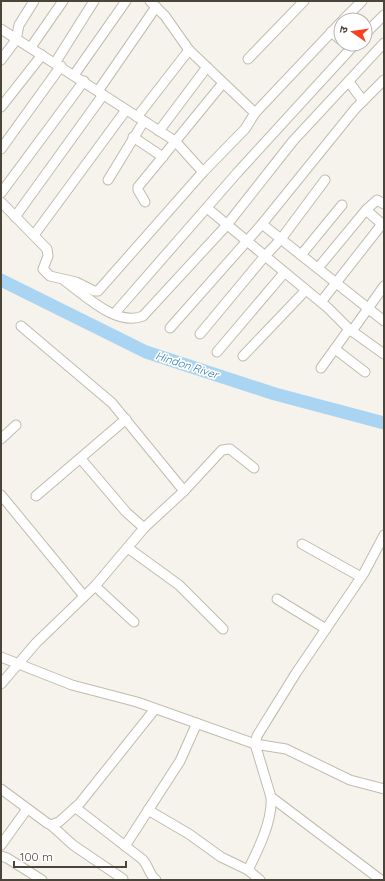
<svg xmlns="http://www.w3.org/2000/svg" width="385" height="881" viewBox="0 0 385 881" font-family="Quicksand,'Noto Sans Devanagari',sans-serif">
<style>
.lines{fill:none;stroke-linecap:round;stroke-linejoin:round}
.river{stroke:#a9d4f2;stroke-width:13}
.minor-casing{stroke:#c2bbae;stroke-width:11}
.minor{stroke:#fff;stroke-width:9}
.labels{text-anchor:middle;stroke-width:3.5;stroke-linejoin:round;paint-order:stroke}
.water-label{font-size:11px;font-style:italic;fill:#2e7ab2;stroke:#fff}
</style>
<rect width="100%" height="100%" fill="#f6f3ec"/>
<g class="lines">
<!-- river -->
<polyline class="river" points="1,280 146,352 275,394 384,423"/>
<!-- minor casing -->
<g class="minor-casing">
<g id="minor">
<polyline points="150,1 165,16 189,50 255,113"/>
<polyline points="343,20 362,1"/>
<polyline points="1,29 175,141 203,172"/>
<polyline points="331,32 341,40"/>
<polyline points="365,34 384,15"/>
<polyline points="31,47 63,1"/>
<polyline points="248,59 304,1"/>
<polyline points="1,60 16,40 19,25 34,1"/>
<polyline points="55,63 94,1"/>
<polyline points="74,75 126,1"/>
<polyline points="349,82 363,101"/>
<polyline points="98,91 156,7"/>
<polyline points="1,107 42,55"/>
<polyline points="137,117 189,50"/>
<polyline points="159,131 207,67"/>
<polyline points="133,137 163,157"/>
<polyline points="1,149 61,66"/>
<polyline points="108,180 144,121"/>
<polyline points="1,193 84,81"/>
<polyline points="1,202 47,249 48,256 43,269 50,276 76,282 94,291 98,291 203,172 245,129 255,113 341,22"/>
<polyline points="145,202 138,190 138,187 223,83"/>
<polyline points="207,208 328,308 349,329 384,354"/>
<polyline points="366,210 377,200 384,204"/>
<polyline points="15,217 103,95"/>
<polyline points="262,224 384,321"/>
<polyline points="34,235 126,110"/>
<polyline points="301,255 342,205"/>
<polyline points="318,268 366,210 381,223 379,228 321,302"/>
<path d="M65 281C86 296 117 327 143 316L226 226 293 141 384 43"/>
<polyline points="114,314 237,173 355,44"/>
<polyline points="21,326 112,403 184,491"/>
<polyline points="170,328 262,224 355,109 384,80"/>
<polyline points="352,331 384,286"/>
<polyline points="200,334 264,257 281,239 325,180"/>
<polyline points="335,349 365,372"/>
<polyline points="217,352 284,273"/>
<polyline points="243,356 306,290"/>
<polyline points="321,368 349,329"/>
<polyline points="1,439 16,425"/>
<polyline points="81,459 126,512 144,528"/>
<polyline points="1,495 84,596"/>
<polyline points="36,496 126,419"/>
<polyline points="302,544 361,577"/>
<polyline points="128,548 179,585 223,629"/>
<polyline points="95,586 134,622"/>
<polyline points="277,599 326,629"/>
<polyline points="1,657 72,685 137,702 255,744 286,749 350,780 384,789"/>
<polyline points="1,684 36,643 95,586 144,528 184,491 222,450 230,449 254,468"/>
<polyline points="1,789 47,823 51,825 59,822 80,803 155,709"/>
<polyline points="271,797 381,880"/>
<path d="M76 808 142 859C149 866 149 875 156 880"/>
<polyline points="148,810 189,834 221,857 248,870 260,880"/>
<polyline points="51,825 73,845 123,879"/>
<polyline points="1,845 27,809"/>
<polyline points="125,846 180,761 197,723"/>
<polyline points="1,856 7,858 42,880"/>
<path d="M248 870C258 850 273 820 271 797L255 744 257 736 296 673 364 573 384 535"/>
</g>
</g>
<!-- minor -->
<use href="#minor" class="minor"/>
</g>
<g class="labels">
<!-- water labels -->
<g class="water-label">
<text transform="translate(187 365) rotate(18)" y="4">Hindon River</text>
</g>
</g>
<!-- border -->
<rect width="385" height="881" fill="none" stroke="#4b4439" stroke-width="4"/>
<!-- north arrow -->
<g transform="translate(353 32) rotate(283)"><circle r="19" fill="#ffffff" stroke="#b7b4b0"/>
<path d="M0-3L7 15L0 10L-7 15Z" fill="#fc3f1d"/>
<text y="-6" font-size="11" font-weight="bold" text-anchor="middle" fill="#4b4439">उ</text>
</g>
<!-- scale -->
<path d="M14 861v6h112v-6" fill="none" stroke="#4b4439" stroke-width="2"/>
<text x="20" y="861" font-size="12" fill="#4b4439" stroke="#ffffff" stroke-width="3" paint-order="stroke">100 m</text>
</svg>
